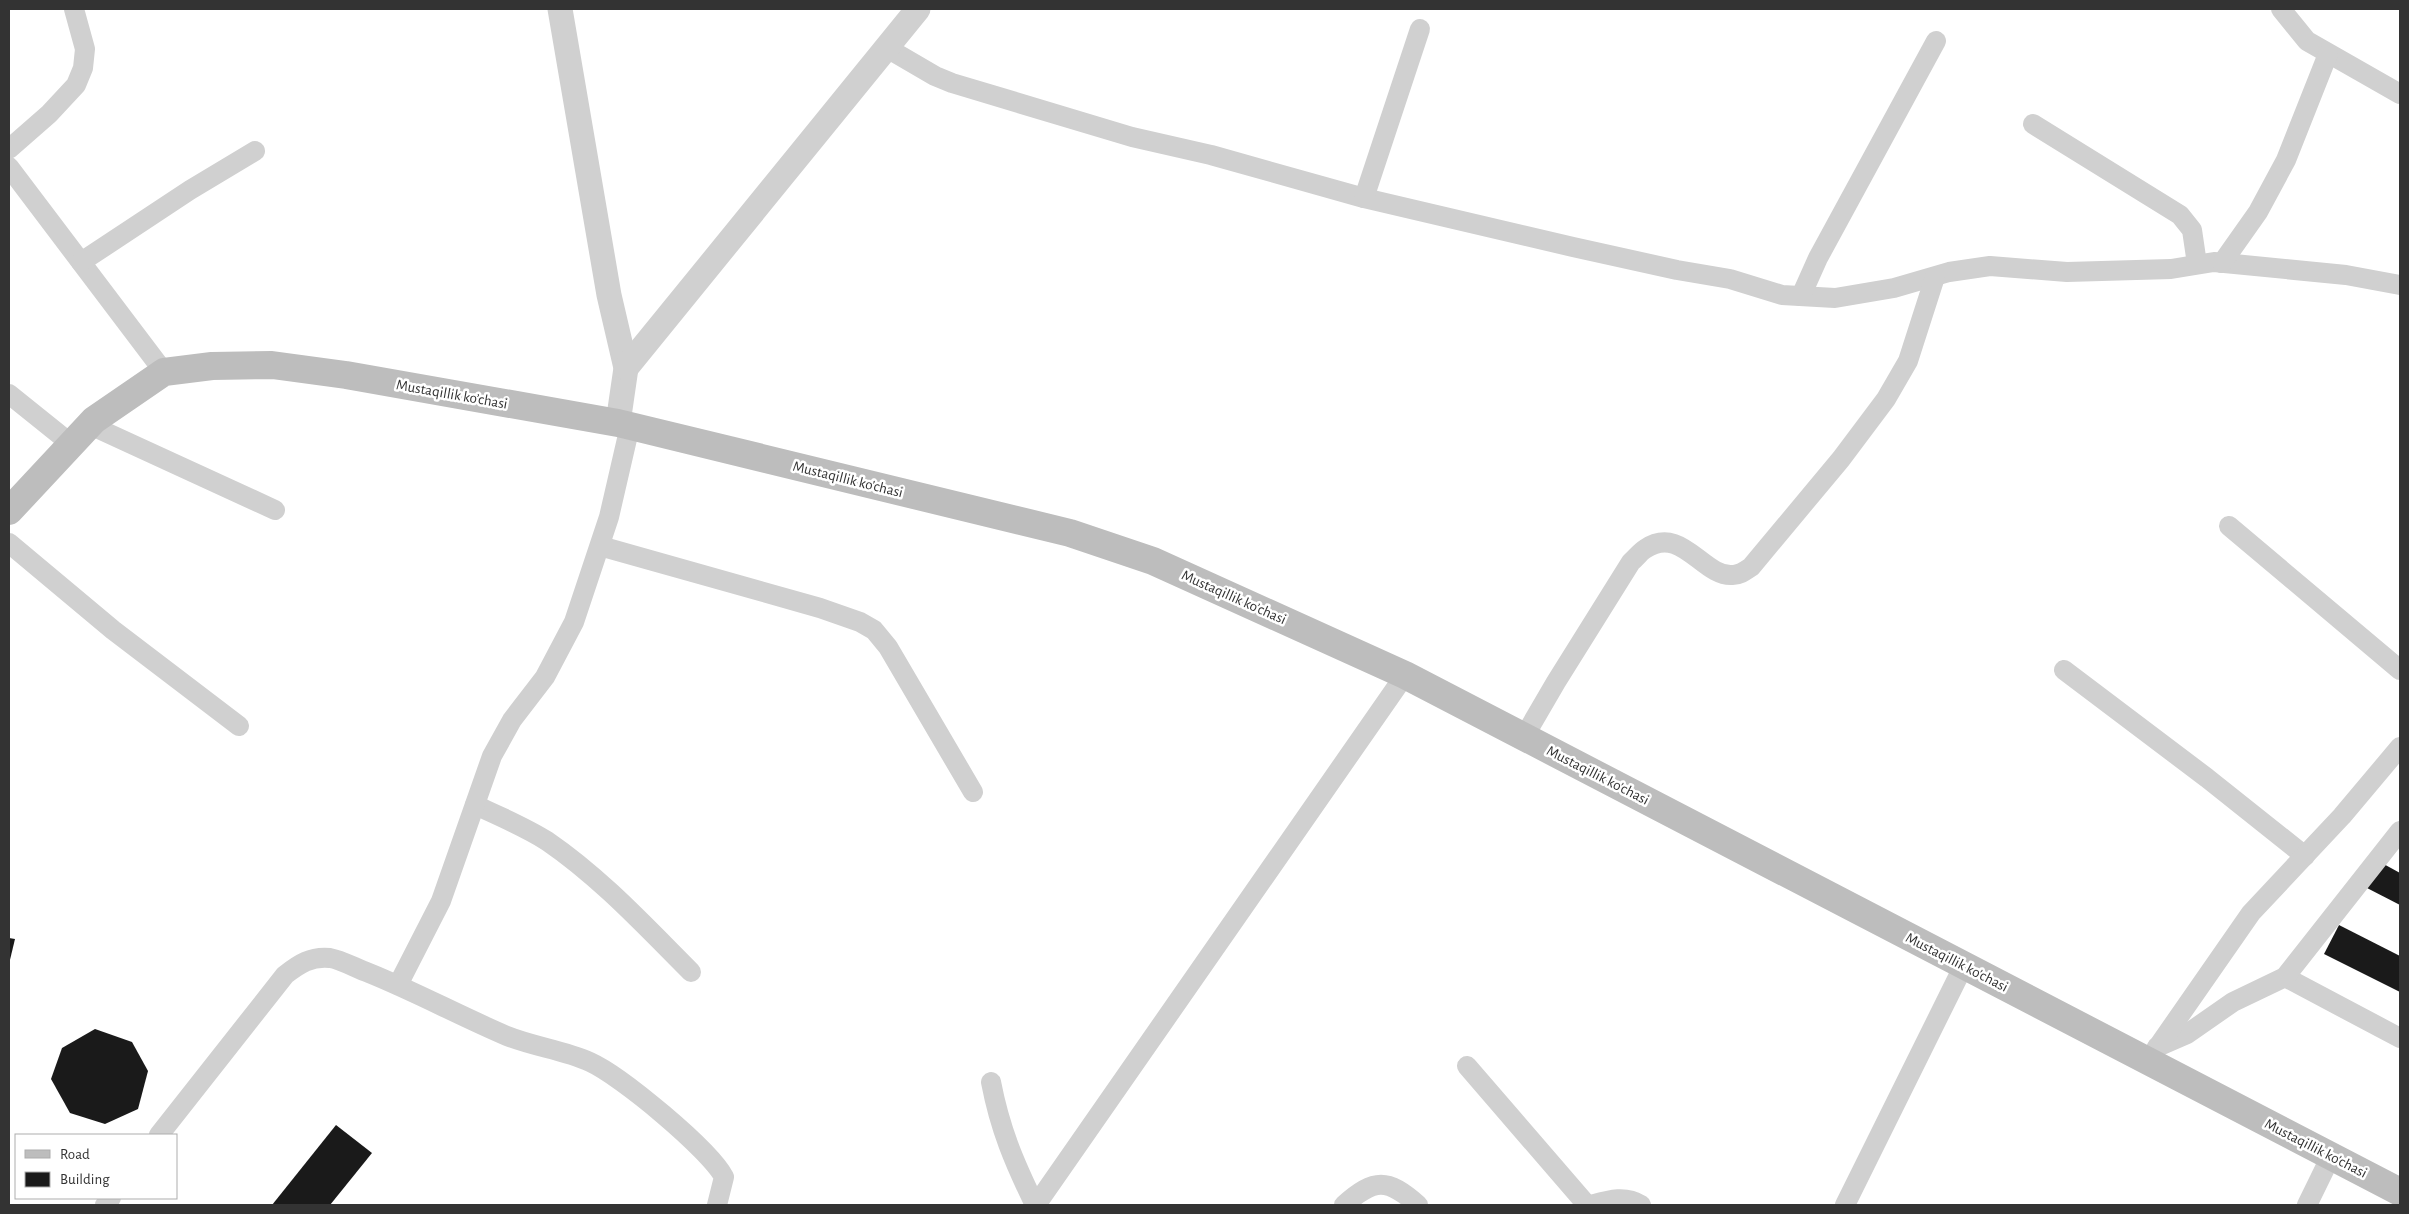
<svg xmlns="http://www.w3.org/2000/svg" width="2409" height="1214" viewBox="0 0 2409 1214" font-family="'Alegreya Sans',sans-serif">
<style>
.building{fill:#1a1a1a}
.lines{fill:none;stroke-linecap:round;stroke-linejoin:round}
.minor{stroke:#d0d0d0;stroke-width:20}
.tertiary{stroke:#d0d0d0;stroke-width:25}
.secondary{stroke:#bdbdbd;stroke-width:28}
.labels{text-anchor:middle;stroke-width:5;stroke-linejoin:round;paint-order:stroke}
.street-label{font-size:15px;fill:#333;stroke:#fff}
</style>
<rect width="100%" height="100%" fill="#fff"/>
<!-- building -->
<g class="building">
<polygon points="2380,862 2400,873 2400,905 2367,888"/>
<polygon points="2339,925 2400,956 2400,992 2324,954"/>
<polygon points="9,938 15,939 9,964"/>
<polygon points="95,1029 132,1042 148,1071 138,1109 105,1124 70,1113 51,1079 62,1048"/>
<polygon points="336,1125 372,1153 330,1205 272,1205"/>
</g>
<g class="lines">
<!-- minor -->
<g class="minor">
<polyline points="2281,9 2307,41 2400,94"/>
<polyline points="887,48 935,76 952,83 1132,137 1211,155 1364,198 1573,247 1677,270 1730,279 1782,295 1835,298 1894,288 1949,272 1990,266 2067,272 2171,269 2214,262 2346,275 2400,285"/>
<polyline points="2033,124 2180,215 2192,230 2197,264"/>
<polyline points="9,149 49,114 76,85 83,68 85,49 74,9"/>
<polyline points="9,167 164,372"/>
<polyline points="1364,198 1420,29"/>
<polyline points="81,262 190,190 255,151"/>
<polyline points="2222,263 2258,212 2286,160 2328,54"/>
<polyline points="1801,296 1818,258 1936,41"/>
<polyline points="9,394 70,443"/>
<polyline points="90,425 275,510"/>
<polyline points="2229,526 2400,670"/>
<polyline points="9,543 113,630 239,726"/>
<polyline points="600,546 820,608 860,622 874,630 888,647 973,792"/>
<polyline points="2064,670 2207,778 2305,856"/>
<path d="M1524 737 1556 682 1631 562C1636 558 1640 552 1645 549 1682 524 1703 578 1733 575 1740 575 1745 571 1751 567L1841 459 1886 399 1908 361 1935 277"/>
<path d="M475 805C499 816 525 827 547 841 601 878 645 926 691 972"/>
<polyline points="2285,977 2400,1038"/>
<polyline points="398,985 441,901 492,756 512,720 545,677 574,622 609,517 630,426"/>
<polyline points="2157,1047 2187,1034 2233,1002 2285,977 2400,831"/>
<polyline points="2148,1061 2251,913 2342,816 2400,747"/>
<polyline points="1467,1066 1587,1205"/>
<path d="M991 1082C1000 1129 1014 1162 1035 1205"/>
<path d="M159 1135 285 975C299 964 311 956 330 958 342 960 357 969 369 973 416 992 460 1016 507 1036 534 1047 564 1050 590 1062 621 1076 709 1149 724 1177L717 1205"/>
<polyline points="105,1205 111,1198"/>
<polyline points="1036,1205 1405,675"/>
<path d="M1344 1205C1375 1178 1387 1178 1418 1205"/>
<path d="M1591 1205C1609 1200 1625 1195 1641 1205"/>
<polyline points="1845,1205 1964,965"/>
<polyline points="2307,1205 2331,1156"/>
</g>
<!-- tertiary -->
<g class="tertiary">
<polyline points="560,9 609,295 626,368 618,423"/>
<polyline points="626,368 918,9"/>
</g>
<!-- secondary -->
<polyline class="secondary" points="9,511 94,420 164,372 212,366 272,365 346,375 618,423 1070,533 1153,561 1405,675 2400,1192"/>
</g>
<g class="labels">
<!-- street labels -->
<g class="street-label">
<text transform="translate(452 394) rotate(10)" y="5">Mustaqillik ko’chasi</text>
<text transform="translate(848 479) rotate(14)" y="5">Mustaqillik ko’chasi</text>
<text transform="translate(1234 597) rotate(24)" y="5">Mustaqillik ko’chasi</text>
<text transform="translate(1598 775) rotate(27)" y="5">Mustaqillik ko’chasi</text>
<text transform="translate(1957 962) rotate(27)" y="5">Mustaqillik ko’chasi</text>
<text transform="translate(2316 1148) rotate(27)" y="5">Mustaqillik ko’chasi</text>
</g>
</g>
<!-- border -->
<rect width="2409" height="1214" fill="none" stroke="#333333" stroke-width="20"/>
<!-- legend -->
<rect x="15" y="1134" width="162" height="65" fill="#ffffff" stroke="#adadad"/>
<rect x="25" y="1150" width="25" height="8" fill="#bdbdbd" stroke="#adadad"/>
<text x="60" y="1159" font-size="15" fill="#333333">Road</text>
<rect x="25" y="1172" width="25" height="15" fill="#1a1a1a" stroke="#adadad"/>
<text x="60" y="1184" font-size="15" fill="#333333">Building</text>
</svg>
